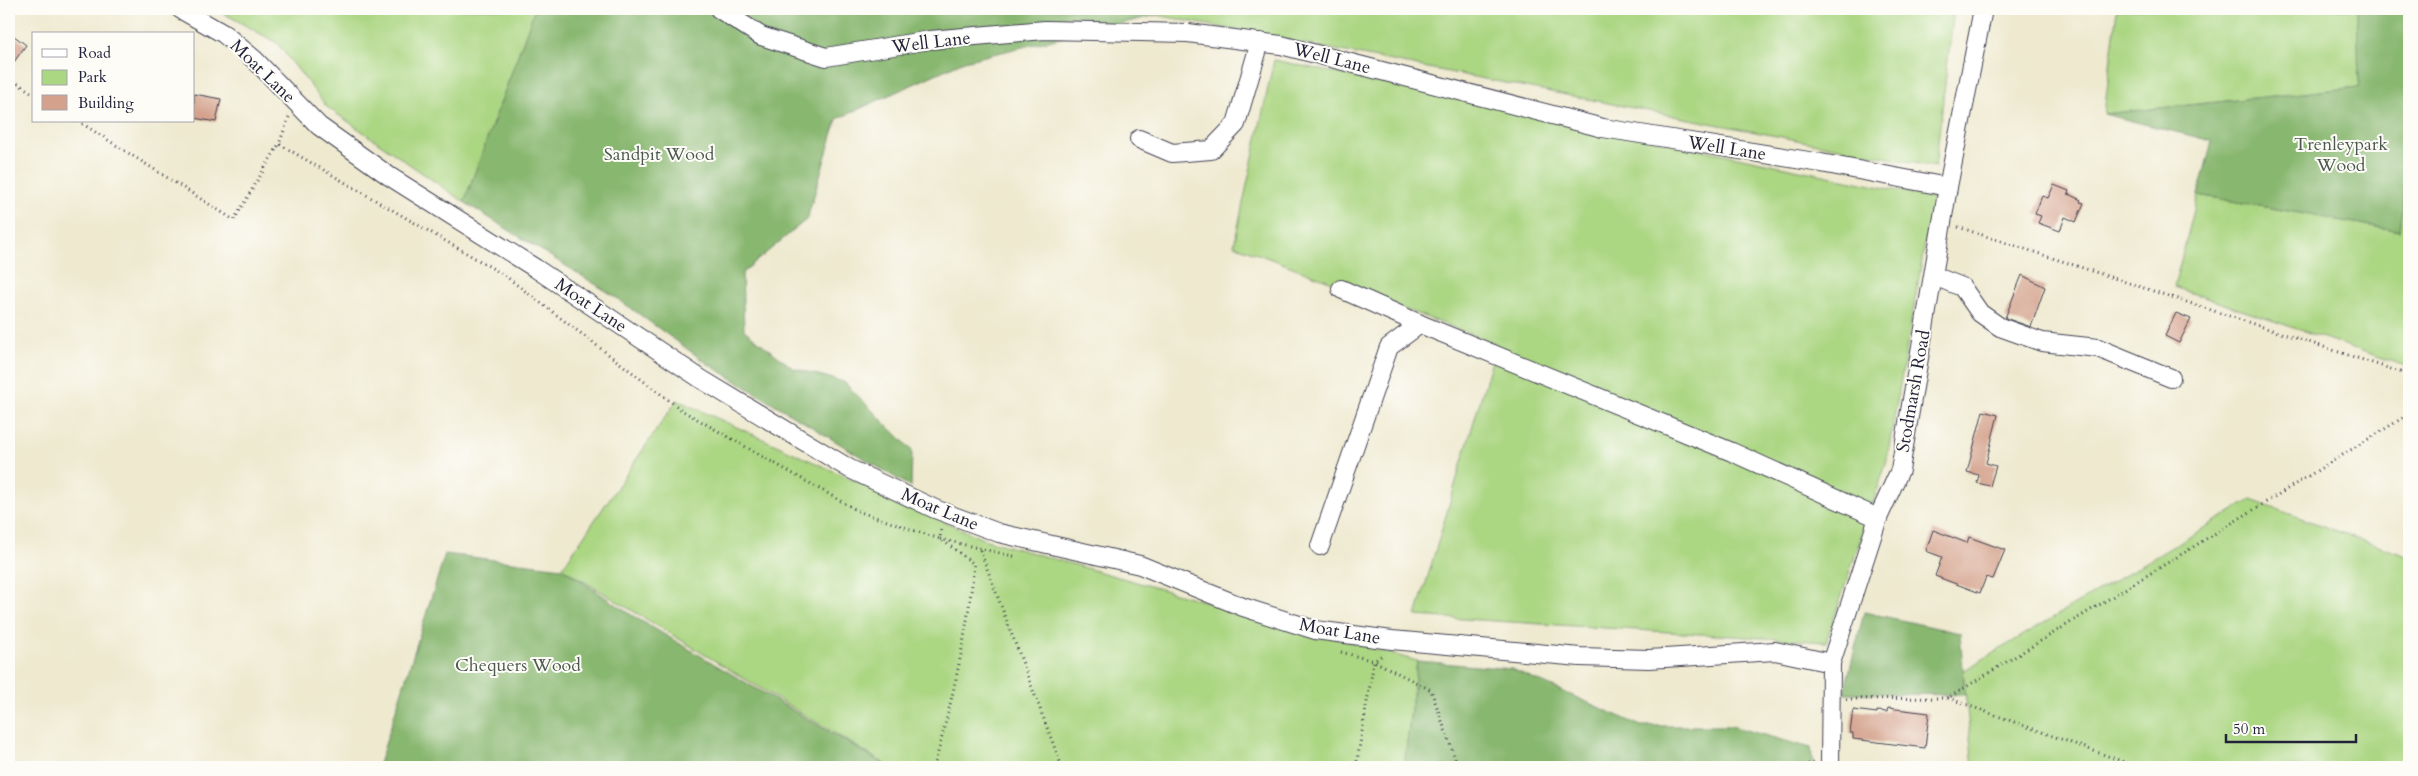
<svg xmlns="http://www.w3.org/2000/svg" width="2418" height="776" viewBox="0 0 2418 776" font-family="Cardo,serif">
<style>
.green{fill:#abd682;stroke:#667c5e}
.forest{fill:#88b770;stroke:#556c56}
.building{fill:#d4a18c}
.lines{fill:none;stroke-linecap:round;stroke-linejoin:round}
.minor-casing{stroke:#414051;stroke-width:20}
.path{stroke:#414051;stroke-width:3;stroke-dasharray:1 4;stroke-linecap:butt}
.minor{stroke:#fff;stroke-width:18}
.labels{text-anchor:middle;stroke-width:4;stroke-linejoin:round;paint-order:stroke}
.street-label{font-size:18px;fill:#22223b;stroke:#fdfcf7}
.park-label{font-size:18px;fill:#4b5850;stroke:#fdfcf7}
</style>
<rect width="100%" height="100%" fill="#fdfcf7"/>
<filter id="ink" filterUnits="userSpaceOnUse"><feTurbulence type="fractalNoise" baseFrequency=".02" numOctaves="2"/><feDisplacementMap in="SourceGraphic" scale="10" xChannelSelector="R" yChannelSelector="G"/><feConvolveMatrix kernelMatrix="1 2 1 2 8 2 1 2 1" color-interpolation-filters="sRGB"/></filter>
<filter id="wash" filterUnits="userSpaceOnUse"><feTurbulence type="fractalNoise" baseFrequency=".0096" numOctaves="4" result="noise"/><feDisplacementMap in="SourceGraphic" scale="20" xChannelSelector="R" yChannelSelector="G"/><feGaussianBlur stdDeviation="1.12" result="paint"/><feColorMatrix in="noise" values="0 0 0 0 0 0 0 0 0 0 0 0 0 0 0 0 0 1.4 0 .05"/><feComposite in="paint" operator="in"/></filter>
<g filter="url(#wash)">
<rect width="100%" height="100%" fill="#eee9cf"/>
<!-- green -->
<g class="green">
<polygon points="216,9 535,9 464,202 327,107 277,43"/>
<polygon points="1159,9 1954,9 1935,167 1157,15"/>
<polygon points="2117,9 2357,9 2360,87 2104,114"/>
<polygon points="1274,60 1933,198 1886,464 1826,642 1416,616 1497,344 1234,245"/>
<polygon points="2407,169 2409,169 2409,367 2174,287 2198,195 2400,231"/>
<polygon points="677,400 983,539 1417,661 1404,767 890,767 562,568"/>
<polygon points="2251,500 2409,557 2409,767 1973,767 1963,671"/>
</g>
<!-- forest -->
<g class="forest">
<polygon points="535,9 1159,9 1157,15 964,61 837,119 807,219 742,273 744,330 793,368 844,382 912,450 911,487 708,364 614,296 464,202"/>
<polygon points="2357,9 2409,9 2409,169 2407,169 2400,231 2198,195 2212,141 2104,114 2359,87"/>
<polygon points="445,554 562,568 633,616 889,767 378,767"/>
<polygon points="1864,612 1960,633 1965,695 1844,693"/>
<polygon points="1417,661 1512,669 1641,726 1731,726 1811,748 1813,767 1404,767"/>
</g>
<g id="blocks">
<!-- building -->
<g class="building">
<polygon points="9,32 26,45 9,69"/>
<polygon points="194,94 221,99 216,122 194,118"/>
<polygon points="2054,185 2069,191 2068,194 2081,200 2080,202 2084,203 2076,222 2065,217 2060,231 2038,223 2041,216 2035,214 2042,196 2048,198"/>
<polygon points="2022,275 2045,287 2031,327 2005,318"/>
<polygon points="2176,313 2191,319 2179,343 2165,336"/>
<polygon points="1983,411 1998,415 1986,463 1996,466 1990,486 1977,483 1979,475 1967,472"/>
<polygon points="1933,530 1967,543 1969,537 2005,550 1993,579 1986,577 1980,593 1935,576 1942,557 1926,551"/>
<polygon points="1888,708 1929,713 1925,748 1853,739 1853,733 1850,733 1853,710 1877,713 1877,711 1887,712"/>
</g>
</g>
</g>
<g filter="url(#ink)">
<use href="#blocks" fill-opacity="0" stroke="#414051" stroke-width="1"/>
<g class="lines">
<!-- minor casing -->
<g class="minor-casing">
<g id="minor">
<polyline points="180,9 224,34 255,60 319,126 389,176 535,268 701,379 850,469 935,509 999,533 1140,565 1243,607 1315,630 1392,640 1580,657 1649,659 1775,651 1831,663"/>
<polyline points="719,9 761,36 826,57 930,40 1045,30 1188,33 1281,45 1603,128 1821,163 1948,187"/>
<polyline points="1139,139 1172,153 1211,150 1236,124 1260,42"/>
<polyline points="1934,276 1962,287 1980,313 2000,327 2042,342 2098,348 2171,378"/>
<polyline points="1341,289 1420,324"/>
<polyline points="1320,546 1389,347 1420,324 1732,452 1878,518"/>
<polyline points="1830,767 1831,663 1878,518 1900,470 1948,187 1983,9"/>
</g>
</g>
<!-- path -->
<g class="path">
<polyline points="9,78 34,94"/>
<polyline points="289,117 279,144 504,275 683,411 860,512 940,539 941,529"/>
<polyline points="78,121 234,220 279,144"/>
<polyline points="1958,227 2409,375"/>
<polyline points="940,539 1017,557"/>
<polyline points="980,550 1062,767"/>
<polyline points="1341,652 1374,661 1356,767"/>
<polyline points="1381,656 1374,661 1431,690 1458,767"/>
<polyline points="1948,698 2138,767"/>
<polyline points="1846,699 1948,698 2409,414"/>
<path d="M934 767C952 701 968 632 974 564L942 540"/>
<polyline points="1793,767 1814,763"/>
</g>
<!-- minor -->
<use href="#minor" class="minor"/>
</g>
</g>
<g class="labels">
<!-- street labels -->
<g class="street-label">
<text transform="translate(931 42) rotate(-7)" y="6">Well Lane</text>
<text transform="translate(1332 58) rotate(14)" y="6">Well Lane</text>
<text transform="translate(263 71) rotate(44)" y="6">Moat Lane</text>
<text transform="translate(1727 148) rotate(9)" y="6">Well Lane</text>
<text transform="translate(591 305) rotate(34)" y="6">Moat Lane</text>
<text transform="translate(1913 391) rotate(-80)" y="6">Stodmarsh Road</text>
<text transform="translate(940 509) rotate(23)" y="6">Moat Lane</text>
<text transform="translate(1340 631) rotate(10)" y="6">Moat Lane</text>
</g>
<!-- park labels -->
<g class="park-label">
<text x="2341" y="150">Trenleypark<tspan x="2341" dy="21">Wood</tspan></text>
<text x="659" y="160">Sandpit Wood</text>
<text x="518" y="671">Chequers Wood</text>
</g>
</g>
<!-- margin -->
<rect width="2418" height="776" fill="none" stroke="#fdfcf7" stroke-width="30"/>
<!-- legend -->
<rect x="32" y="32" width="162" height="90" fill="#fdfcf7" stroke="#a5a5ac"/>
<rect x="42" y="49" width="25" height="8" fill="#ffffff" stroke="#a5a5ac"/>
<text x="78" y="58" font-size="15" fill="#22223b">Road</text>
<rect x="42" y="70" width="25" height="15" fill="#abd682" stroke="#a5a5ac"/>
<text x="78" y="82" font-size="15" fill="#22223b">Park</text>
<rect x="42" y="95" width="25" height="15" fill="#d4a18c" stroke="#a5a5ac"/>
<text x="78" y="108" font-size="15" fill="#22223b">Building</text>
<!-- scale -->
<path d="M2226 734v8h130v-8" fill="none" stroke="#22223b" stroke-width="2.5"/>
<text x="2233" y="734" font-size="15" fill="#22223b" stroke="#fdfcf7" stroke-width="4" paint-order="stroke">50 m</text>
</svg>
